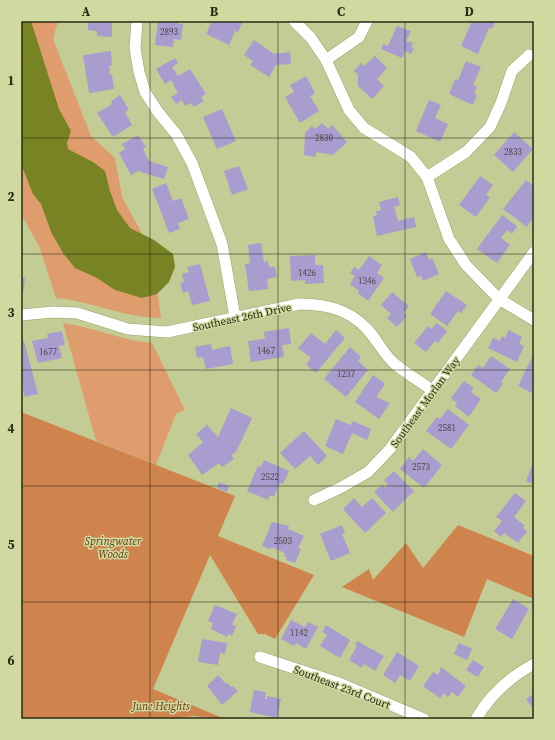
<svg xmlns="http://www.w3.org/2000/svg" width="555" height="740" viewBox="0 0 555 740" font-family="'Source Serif 4',serif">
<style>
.green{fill:#df9d6d}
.forest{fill:#cf844d}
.water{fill:#788324}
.building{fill:#a99ccf}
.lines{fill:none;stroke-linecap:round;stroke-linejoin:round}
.street-casing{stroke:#9aa36c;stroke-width:12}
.street{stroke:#fff;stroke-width:11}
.grid{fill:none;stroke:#282b15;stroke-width:1;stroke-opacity:0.55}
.labels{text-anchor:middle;stroke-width:3;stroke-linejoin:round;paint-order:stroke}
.number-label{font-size:9px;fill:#484744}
.street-label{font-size:11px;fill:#282b15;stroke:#d0d9a0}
.park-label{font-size:11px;font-style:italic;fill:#69370c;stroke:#d0d9a0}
.neatline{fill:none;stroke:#282b15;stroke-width:1.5}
.grid-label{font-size:13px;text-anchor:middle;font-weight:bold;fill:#282b15}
</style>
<rect width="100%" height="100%" fill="#c3cc94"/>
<!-- green -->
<g class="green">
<path d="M21 21H58L53 39 91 136 115 158 122 197 152 252 161 318C124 318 92 301 56 298L39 246 21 214Z"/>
<path d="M63 323C93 327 121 340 152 343L185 410 176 414 156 465 96 441Z"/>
</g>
<!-- forest -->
<g class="forest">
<polygon points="21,412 235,496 218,536 314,575 275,639 265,634 258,634 210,555 153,689 225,719 193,716 172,719 21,719"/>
<polygon points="458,525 534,556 534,599 487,579 464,637 342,587 369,569 373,580 406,543 423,568"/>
</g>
<!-- water -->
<polygon class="water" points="21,21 31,21 59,109 71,131 67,143 68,149 93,162 105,171 110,191 117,210 130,228 154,240 173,254 175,267 169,282 157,294 142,298 115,290 97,278 75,268 63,253 51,232 41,204 33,194 21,164"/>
<!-- building -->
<g class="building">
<polygon points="88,21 112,21 112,37 97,36 97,31 88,30"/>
<polygon points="158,21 178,21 178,24 183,24 181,40 174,39 173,47 155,45"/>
<polygon points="212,21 243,21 238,32 235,31 229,45 206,34"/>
<polygon points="472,21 495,21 492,29 489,28 478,54 461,46"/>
<polygon points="397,26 411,31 406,41 413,43 411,47 414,48 411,54 405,51 402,58 381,49 383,44 388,46"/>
<polygon points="254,40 274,54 290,52 291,64 276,65 269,77 250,65 253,61 244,55"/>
<polygon points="111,51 112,65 109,66 110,75 112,75 114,89 89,93 83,55"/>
<polygon points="375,56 387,68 377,79 384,86 372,99 358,86 358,74 354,71 361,63 364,66"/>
<polygon points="175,58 178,63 172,67 178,76 190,69 206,94 201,97 204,101 194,107 191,103 185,106 182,100 176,104 171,97 178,93 171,80 165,84 156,69"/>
<polygon points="466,61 481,67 473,85 477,86 474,93 477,95 473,105 449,94 455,79 458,80"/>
<polygon points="306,76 315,93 310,96 319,111 300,123 285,97 294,92 290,85"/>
<polygon points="120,95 129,110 125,112 132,125 113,137 97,113 112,104 111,101"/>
<polygon points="429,100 441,105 435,118 448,124 440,142 416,131"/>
<polygon points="222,109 236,141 217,149 203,117"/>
<polygon points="322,123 328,129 332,125 347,142 333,155 316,152 316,157 304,155 305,133 312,126 315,129"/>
<polygon points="514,132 533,149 513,172 494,155"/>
<polygon points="138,135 146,147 143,149 149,161 168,167 164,179 138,171 131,175 119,153 125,149 122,144"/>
<polygon points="239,166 248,189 232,195 224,171"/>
<polygon points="480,176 493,185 486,195 490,197 476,217 459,205"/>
<polygon points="526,180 534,186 534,217 527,227 503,209"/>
<polygon points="166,183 173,201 181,198 189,219 178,223 180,229 169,233 152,189"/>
<polygon points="398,197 400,205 394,207 398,221 414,217 416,227 377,236 373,216 377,215 376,211 381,210 379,202"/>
<polygon points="502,215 517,226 512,234 507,230 501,238 510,245 497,263 477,249"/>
<polygon points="261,243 264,262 268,261 269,267 275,267 277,277 267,279 268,289 249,291 245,264 250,263 248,245"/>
<polygon points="426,252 429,260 432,258 439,274 423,281 421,276 417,277 410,259"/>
<polygon points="315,255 315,265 323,265 324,283 305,284 305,280 291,281 290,256"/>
<polygon points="369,256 382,265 377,273 384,278 368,301 358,293 359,291 350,284 355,276 350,273 354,267 359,270"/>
<polygon points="200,264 210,301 192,305 188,291 183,293 180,283 184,282 182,274 189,272 187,267"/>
<polygon points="21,278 25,278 23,293 21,293"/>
<polygon points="446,291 467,305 461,313 458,311 447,326 430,314"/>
<polygon points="392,292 409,306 403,313 407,316 397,327 387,318 391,314 381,305"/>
<polygon points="437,323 447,331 438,343 435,341 426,352 414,343 428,326 431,329"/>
<polygon points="289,328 291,344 282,345 284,357 251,362 248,341 265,339 264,332"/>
<polygon points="336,330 345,338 316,373 306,365 311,358 298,348 311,333 325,344"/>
<polygon points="509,330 522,337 519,344 524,346 517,362 488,348 493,338 500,341 502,336 505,338"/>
<polygon points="62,331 65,345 59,346 62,358 38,363 32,341 48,338 47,334"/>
<polygon points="24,341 38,394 25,397 21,383 21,342"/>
<polygon points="211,344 212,350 230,346 233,364 206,369 203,357 197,358 195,347"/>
<polygon points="350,347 361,357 358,361 368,370 346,397 324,379"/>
<polygon points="534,353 534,394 518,386"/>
<polygon points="491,356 510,369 501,382 503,384 496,393 471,375 478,365 483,368"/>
<polygon points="373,375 385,384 376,397 390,403 379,419 355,402"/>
<polygon points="464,381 474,388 471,392 481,399 469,417 455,406 457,403 451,398"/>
<polygon points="231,408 252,418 236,452 231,455 234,459 222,467 219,463 202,475 188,455 203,442 196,434 207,425 218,437"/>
<polygon points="448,409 469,425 451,449 426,431 437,417 440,419"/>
<polygon points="336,419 351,425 353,421 371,429 367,440 352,433 343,454 325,446"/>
<polygon points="304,431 327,456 318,465 310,456 295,469 280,453"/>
<polygon points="423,449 442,465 424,488 400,469 409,457 413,461"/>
<polygon points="264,460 289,471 283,484 280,483 274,497 270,495 268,500 247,491 258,466 261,467"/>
<polygon points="534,460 534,484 526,481"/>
<polygon points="394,471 414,491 393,512 374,492 382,485 385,488 388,485 384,480"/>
<polygon points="219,482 229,486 227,492 217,488"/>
<polygon points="515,493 526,501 514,517 525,526 523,528 527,531 518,543 504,533 501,537 494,531 502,521 496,517"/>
<polygon points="354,498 362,507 372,498 386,513 365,533 343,509"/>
<polygon points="272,522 289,526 288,529 304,536 298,548 301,549 295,563 286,560 287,557 284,556 285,553 271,547 270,549 262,546"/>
<polygon points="342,525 345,533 342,534 350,553 331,561 320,534"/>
<polygon points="513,599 529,609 512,639 495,629"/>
<polygon points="215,605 237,614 232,625 236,626 232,636 228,634 227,637 211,629 213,623 208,621"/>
<polygon points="291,620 305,627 308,622 318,627 306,649 296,643 294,646 281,639"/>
<polygon points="326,625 350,640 340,658 320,646 327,635 322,632"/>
<polygon points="202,639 227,643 225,654 220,653 218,665 198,662"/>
<polygon points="357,641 384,656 375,671 364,664 362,668 349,660 357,646 355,645"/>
<polygon points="459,643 472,649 467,660 454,654"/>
<polygon points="397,652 419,666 410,681 400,675 395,683 383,675"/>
<polygon points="473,660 484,667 478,677 466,670"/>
<polygon points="441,667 466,686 458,697 452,692 448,697 444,693 440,698 423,686 433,672 438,675"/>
<polygon points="218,675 226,684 228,683 231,687 233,686 238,691 222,705 207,686"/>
<polygon points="254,690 266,692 265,699 267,699 267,696 281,699 277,718 250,712"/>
<polygon points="534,694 534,710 526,699"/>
</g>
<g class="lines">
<!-- street casing -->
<g class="street-casing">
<g id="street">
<polyline points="137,21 135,48 139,72 145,92 158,112 176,134 192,163 222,244 235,317"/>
<polyline points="294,21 311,38 326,60 349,110 364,128 411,157 427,177 449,239 466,265 499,299 534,320"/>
<polyline points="326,60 359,37 367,21"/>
<polyline points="427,177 466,152 490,127 501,103 512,71 529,55"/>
<path d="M21 315 53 312 77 313 128 329 167 332 299 304C325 304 348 309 366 328 377 339 383 354 395 364 407 374 421 382 433 391"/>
<polyline points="314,500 340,488 368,472 390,449 534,252"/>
<polyline points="260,657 339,683 424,719"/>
<path d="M476 719C490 695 510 677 534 664"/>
</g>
</g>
<!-- street -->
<use href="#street" class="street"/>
</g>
<!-- grid -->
<path class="grid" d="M150 21V719M278 21V719M405 21V719M21 138H534M21 254H534M21 370H534M21 486H534M21 602H534"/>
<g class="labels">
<!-- number labels -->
<g class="number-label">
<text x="169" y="35">2893</text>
<text x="324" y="141">2830</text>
<text x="513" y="155">2833</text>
<text x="307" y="276">1426</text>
<text x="367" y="284">1346</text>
<text x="266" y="354">1467</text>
<text x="48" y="355">1677</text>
<text x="346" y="377">1237</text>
<text x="447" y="431">2581</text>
<text x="421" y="470">2573</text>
<text x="270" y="480">2522</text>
<text x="283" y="544">2503</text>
<text x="299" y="636">1142</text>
</g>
<!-- street labels -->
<g class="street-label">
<text transform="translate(242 317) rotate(-12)" y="4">Southeast 26th Drive</text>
<text transform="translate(425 402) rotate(-54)" y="4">Southeast Morlan Way</text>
<text transform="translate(342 687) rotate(21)" y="4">Southeast 23rd Court</text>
</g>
<!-- park labels -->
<g class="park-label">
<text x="113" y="545">Springwater<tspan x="113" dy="13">Woods</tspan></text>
<text x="161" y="710">June Heights</text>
</g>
</g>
<!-- border -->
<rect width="555" height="740" fill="none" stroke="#d0d9a0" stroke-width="44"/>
<rect x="22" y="22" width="511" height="696" class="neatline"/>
<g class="grid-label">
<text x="86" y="16">A</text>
<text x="214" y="16">B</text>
<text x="341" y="16">C</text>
<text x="469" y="16">D</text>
<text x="11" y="85">1</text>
<text x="11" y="201">2</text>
<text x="11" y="317">3</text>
<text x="11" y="433">4</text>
<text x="11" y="549">5</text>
<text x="11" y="665">6</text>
</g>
</svg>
